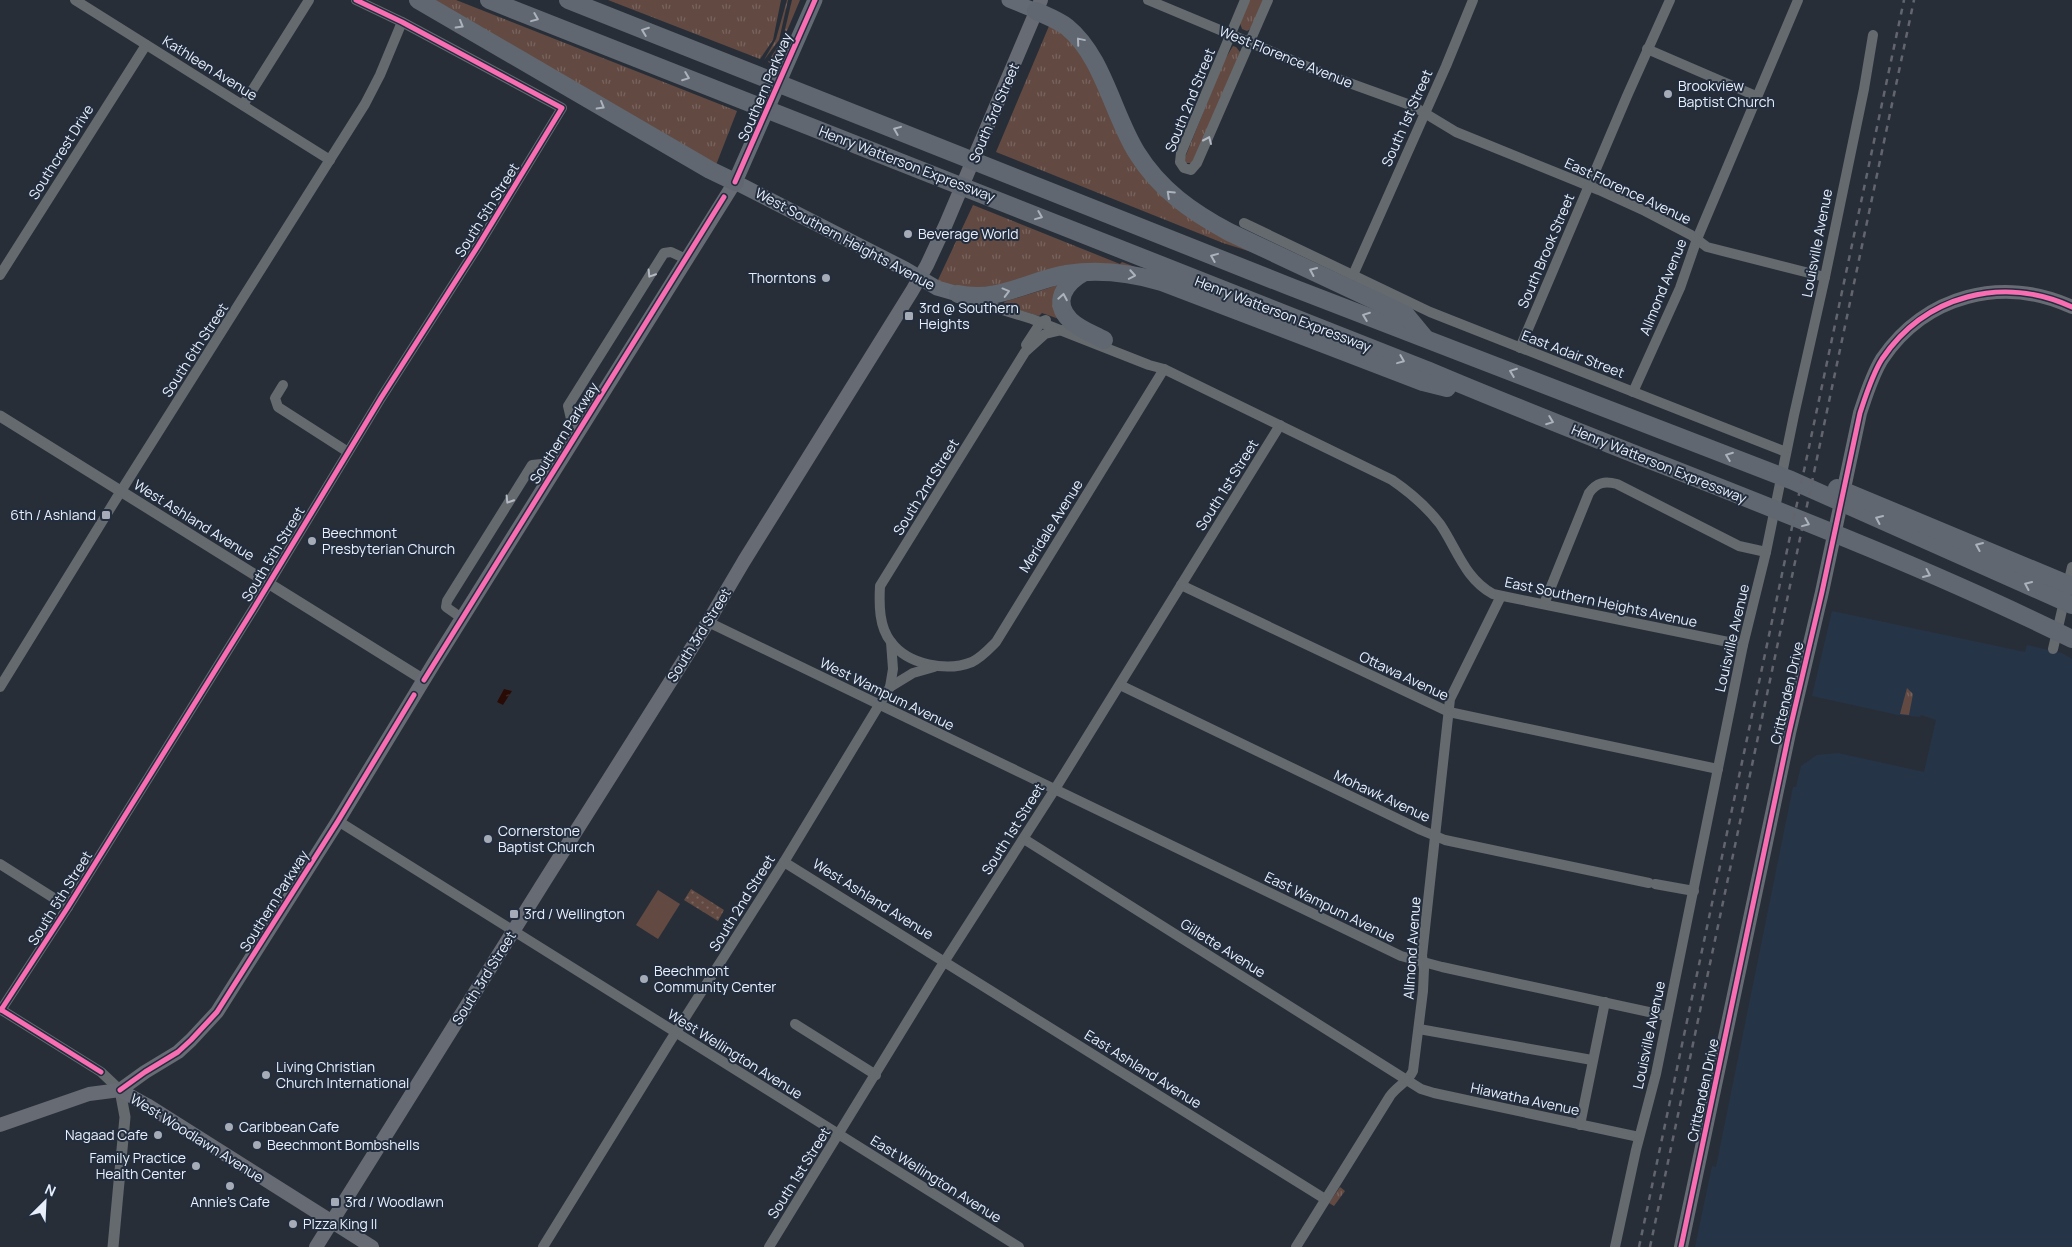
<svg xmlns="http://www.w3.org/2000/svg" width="2072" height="1247" viewBox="0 0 2072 1247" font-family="Manrope,sans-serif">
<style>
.built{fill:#263448}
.grass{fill:url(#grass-tufts)}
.park{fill:url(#park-dots)}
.pitch{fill:#624a42}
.water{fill:url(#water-ripples)}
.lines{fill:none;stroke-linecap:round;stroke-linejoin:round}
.minor{stroke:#656a6f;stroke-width:10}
.tertiary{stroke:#656a6f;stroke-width:11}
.secondary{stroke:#676b74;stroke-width:14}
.primary{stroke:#646a73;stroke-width:15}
.motorway{stroke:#616770;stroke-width:18}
.rail{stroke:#62656d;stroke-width:2.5;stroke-dasharray:6 6;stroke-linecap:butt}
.cycleway-casing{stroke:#222d3e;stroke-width:8}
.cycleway{stroke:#f96db3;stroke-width:5}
.oneway{stroke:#abb2bc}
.oneway2{stroke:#b4bac3}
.poi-dot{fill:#a5abb7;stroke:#222d3e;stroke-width:2}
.labels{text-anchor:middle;stroke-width:4;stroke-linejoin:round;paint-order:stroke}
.street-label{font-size:14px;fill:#e8effb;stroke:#222d3e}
.poi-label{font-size:14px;fill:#e8effb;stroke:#222d3e;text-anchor:start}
</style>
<defs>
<pattern id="grass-tufts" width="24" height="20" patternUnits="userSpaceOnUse" patternTransform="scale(1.25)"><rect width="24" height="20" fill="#624a42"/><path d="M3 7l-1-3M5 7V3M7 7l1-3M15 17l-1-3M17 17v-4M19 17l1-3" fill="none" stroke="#78645e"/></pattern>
<pattern id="park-dots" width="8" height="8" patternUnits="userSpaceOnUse" patternTransform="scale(1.25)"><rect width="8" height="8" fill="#624a42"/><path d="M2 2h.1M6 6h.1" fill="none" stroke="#78645e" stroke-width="1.8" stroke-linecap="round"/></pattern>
<pattern id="water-ripples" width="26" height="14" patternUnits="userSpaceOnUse" patternTransform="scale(1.25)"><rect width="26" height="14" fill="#290b05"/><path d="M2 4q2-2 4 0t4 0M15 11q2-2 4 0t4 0" fill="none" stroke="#482f2a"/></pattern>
</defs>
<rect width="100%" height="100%" fill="#282e38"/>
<!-- built -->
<polygon class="built" points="1832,611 2025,652 2027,645 2062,653 2072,659 2072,1247 1695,1247 1712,1166 1716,1167 1793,787 1796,787 1801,766 1817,755 1838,753 1924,772 1936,720 1921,715 1920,717 1898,715 1812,696"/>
<!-- grass -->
<g class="grass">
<polygon points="432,0 456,0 737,111 716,165"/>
<polygon points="608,0 781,0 773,40 760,59"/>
<polygon points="787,0 788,0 779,40 764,60 776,39"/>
<polygon points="792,0 800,0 773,64 768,62 783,38"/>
<polygon points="1248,0 1265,0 1252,28 1247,31 1242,29 1240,23"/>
<polygon points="1049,26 1065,34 1084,57 1128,150 1264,256 1223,243 996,152"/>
<polygon points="1233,46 1236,47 1240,52 1236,65 1192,163 1186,163 1184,160 1224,61"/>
<polygon points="973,205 1120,264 1122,262 1135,267 1003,286 962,288 940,282 938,280"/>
<polygon points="1058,285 1059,319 1042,313 1039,316 1006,306 1004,302"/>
<polygon points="1907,688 1913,694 1909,715 1900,714"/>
<polygon points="1340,1187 1345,1191 1334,1206 1329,1203"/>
</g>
<!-- park -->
<polygon class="park" points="691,889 724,910 718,921 684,900"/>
<!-- pitch -->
<polygon class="pitch" points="658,890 680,904 658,939 636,925"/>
<!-- water -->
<polygon class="water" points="504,689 512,691 503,705 497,702"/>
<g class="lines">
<!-- minor -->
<g class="minor">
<polyline points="75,0 330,160"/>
<polyline points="1148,0 1330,76 1413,106 1456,132 1599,190 1645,211 1691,235 1707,247 1825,277"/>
<polyline points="1245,0 1181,153 1180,162 1184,168 1191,170 1197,163 1268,0"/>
<polyline points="1647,49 1756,96"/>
<polyline points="243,105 309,0"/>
<polyline points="1244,223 1430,312 1786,452"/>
<polyline points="0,275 146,45"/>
<polyline points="1353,275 1446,66 1473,0"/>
<path d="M970 300 1032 319 1149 365 1164 369 1392 480C1411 493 1426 506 1440 524 1457 549 1465 579 1493 594L1743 645"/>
<path d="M1062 330 1045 334 1025 352 880 586C879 605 879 627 891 642 908 665 947 672 972 662 982 657 989 649 996 642L1164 369"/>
<polyline points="1026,345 1041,322 1046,320"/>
<polyline points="1520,348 1627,96 1670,0"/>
<polyline points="283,385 275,398 278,407 348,452"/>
<polyline points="1633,392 1680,288 1697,239 1798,0"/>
<polyline points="581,426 571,419 568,406 664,253 671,252 686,259"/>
<polyline points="1181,585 1449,712 1718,769"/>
<path d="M1544 604 1589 493C1597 482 1605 481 1617 484L1739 546 1766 552"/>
<polyline points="463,619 446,607 447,601 532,465 542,464 554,471"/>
<polyline points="708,622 1401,956 1442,967 1667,1016"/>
<polyline points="2053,649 2072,567"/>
<polyline points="1120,685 1421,830 1445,840 1649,883"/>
<polyline points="0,687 116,499 365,104 380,75 402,22"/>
<polyline points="890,687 913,673 934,667"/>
<polyline points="338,821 1019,1247"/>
<polyline points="1024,839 1421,1089 1434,1093 1639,1137"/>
<polyline points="784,862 1325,1199"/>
<polyline points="0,864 68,907"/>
<polyline points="1655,884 1694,891"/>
<polyline points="0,1009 101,1072 120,1090"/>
<polyline points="1,1010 68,907 254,608 381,398 478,246 562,108 402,22 356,0"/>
<polyline points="795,1024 876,1075"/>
<polyline points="1419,1029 1592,1060"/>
<polyline points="1580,1125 1605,1002"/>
<polyline points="543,1247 669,1043 784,862 890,687 893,669 891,642"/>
<polyline points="769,1247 939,970 1055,789 1280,425"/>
<path d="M1296 1247 1390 1096C1397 1086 1408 1082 1413 1071L1423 991 1424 969 1422 956 1450 699 1501 596"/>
<polyline points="1615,1247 1636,1150 1656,1074 1743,645 1766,552 1794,415 1825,277 1864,89 1873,35"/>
</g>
<!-- tertiary -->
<g class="tertiary">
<polyline points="0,416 424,680"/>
<polyline points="113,1247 125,1117 120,1090"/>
</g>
<!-- secondary -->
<g class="secondary">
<polyline points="120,1090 147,1105 372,1247"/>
<polyline points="0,1125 89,1094 120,1090 145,1072 178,1052 191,1040 217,1012 338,821 434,663 735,182"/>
<polyline points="316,1247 542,885 708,622 744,561 912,291 927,265 946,224 1041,0"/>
<path d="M1681 1247 1789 733 1822 592 1860 413C1866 395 1872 375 1882 359 1925 295 2003 275 2072 307"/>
</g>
<!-- primary -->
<g class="primary">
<polyline points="815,0 735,182 905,269 937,288 958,294"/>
<polyline points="1009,0 1036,11"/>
</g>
<!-- motorway -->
<g class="motorway">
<polyline points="418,0 710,170 735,182"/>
<path d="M489 0 1427 370C1641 461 1863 536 2072 639"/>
<polyline points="568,0 1291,287 1791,480 2072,605"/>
<path d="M1036 11C1047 16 1058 20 1067 27 1103 56 1113 115 1137 153 1160 190 1192 212 1229 232L1406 315 1425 338"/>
<path d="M1083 273C1065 283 1052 302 1070 320 1079 329 1093 334 1104 340"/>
<path d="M958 294C997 303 1030 280 1067 274 1099 269 1131 273 1162 282L1423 382 1447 388"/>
<polyline points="1837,488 2072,586"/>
</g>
<!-- rail -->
<g class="rail">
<polyline points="1639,1247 1904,0"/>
<polyline points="1650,1247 1914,0"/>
</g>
<!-- cycleway casing -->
<g class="cycleway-casing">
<g id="cycleway">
<polyline points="735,182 815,0"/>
<polyline points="424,680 724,197"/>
<polyline points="0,1009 101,1072"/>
<polyline points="1,1010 68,907 254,608 381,398 478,246 562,108 402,22 356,0"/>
<polyline points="120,1090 145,1072 178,1052 191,1040 217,1012 338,821 414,695"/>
<path d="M1681 1247 1789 733 1822 592 1860 413C1866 395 1872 375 1882 359 1925 295 2003 275 2072 307"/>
</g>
</g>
<!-- cycleway -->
<use href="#cycleway" class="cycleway"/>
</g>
<!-- one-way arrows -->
<defs><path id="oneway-chevron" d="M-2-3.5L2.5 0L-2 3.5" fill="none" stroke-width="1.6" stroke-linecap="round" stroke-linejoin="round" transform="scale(1.25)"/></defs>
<g class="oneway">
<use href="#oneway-chevron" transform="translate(535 18) rotate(22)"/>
<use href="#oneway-chevron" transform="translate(460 25) rotate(30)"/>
<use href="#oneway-chevron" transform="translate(645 31) rotate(-159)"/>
<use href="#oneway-chevron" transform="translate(1080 41) rotate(-130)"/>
<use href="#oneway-chevron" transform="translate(686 77) rotate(21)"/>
<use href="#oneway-chevron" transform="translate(601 106) rotate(30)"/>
<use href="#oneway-chevron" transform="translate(897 130) rotate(-158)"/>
<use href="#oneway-chevron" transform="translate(1170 194) rotate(-137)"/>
<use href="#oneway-chevron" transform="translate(1039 216) rotate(22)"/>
<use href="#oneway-chevron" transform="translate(1214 257) rotate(-158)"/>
<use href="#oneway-chevron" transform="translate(1313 271) rotate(-156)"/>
<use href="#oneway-chevron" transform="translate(1132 275) rotate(10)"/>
<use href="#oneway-chevron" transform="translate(1006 292) rotate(-15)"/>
<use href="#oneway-chevron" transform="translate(1063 297) rotate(-80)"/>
<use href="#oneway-chevron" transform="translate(1366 316) rotate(-159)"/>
<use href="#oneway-chevron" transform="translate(1401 360) rotate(22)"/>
<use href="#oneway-chevron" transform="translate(1513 372) rotate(-159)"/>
<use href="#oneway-chevron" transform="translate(1550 421) rotate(21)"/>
<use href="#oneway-chevron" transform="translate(1729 456) rotate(-159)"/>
<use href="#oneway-chevron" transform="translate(1879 519) rotate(-156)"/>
<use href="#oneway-chevron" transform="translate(1806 523) rotate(22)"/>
<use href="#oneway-chevron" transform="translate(1979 546) rotate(-157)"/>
<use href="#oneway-chevron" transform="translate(1927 574) rotate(24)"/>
<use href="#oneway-chevron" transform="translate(2028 585) rotate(-156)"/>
</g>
<g class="oneway2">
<use href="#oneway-chevron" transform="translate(1208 140) rotate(-66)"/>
<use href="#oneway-chevron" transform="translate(651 274) rotate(122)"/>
<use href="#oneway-chevron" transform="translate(509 500) rotate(122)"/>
</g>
<!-- markers -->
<g class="poi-dot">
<circle cx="1668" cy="94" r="5"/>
<circle cx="908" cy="234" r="5"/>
<circle cx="826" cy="278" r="5"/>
<rect x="904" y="311" width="10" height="10" rx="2.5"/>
<rect x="101" y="510" width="10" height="10" rx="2.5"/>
<circle cx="312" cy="541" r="5"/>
<circle cx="488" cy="839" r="5"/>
<rect x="509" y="909" width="10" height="10" rx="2.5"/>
<circle cx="644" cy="979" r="5"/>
<circle cx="266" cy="1075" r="5"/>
<circle cx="229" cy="1127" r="5"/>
<circle cx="158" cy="1135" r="5"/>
<circle cx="257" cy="1145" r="5"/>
<circle cx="196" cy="1166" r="5"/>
<circle cx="230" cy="1186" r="5"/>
<rect x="330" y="1197" width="10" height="10" rx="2.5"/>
<circle cx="293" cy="1224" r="5"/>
</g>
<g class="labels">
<!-- street labels -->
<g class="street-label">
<text transform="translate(1286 57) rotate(22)" y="5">West Florence Avenue</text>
<text transform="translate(210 68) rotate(32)" y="5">Kathleen Avenue</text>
<text transform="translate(765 87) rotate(-67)" y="5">Southern Parkway</text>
<text transform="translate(1190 100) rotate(-68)" y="5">South 2nd Street</text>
<text transform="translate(994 113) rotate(-67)" y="5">South 3rd Street</text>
<text transform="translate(1407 118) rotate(-66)" y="5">South 1st Street</text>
<text transform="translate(61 152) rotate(-58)" y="5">Southcrest Drive</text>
<text transform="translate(907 164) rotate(21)" y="5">Henry Watterson Expressway</text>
<text transform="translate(1628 191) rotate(25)" y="5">East Florence Avenue</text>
<text transform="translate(487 210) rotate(-58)" y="5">South 5th Street</text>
<text transform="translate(845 239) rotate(28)" y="5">West Southern Heights Avenue</text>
<text transform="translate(1817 243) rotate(-79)" y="5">Louisville Avenue</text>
<text transform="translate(1546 251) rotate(-67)" y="5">South Brook Street</text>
<text transform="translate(1663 287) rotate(-68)" y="5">Allmond Avenue</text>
<text transform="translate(1283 314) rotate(21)" y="5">Henry Watterson Expressway</text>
<text transform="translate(195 350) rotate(-57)" y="5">South 6th Street</text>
<text transform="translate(1573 354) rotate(21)" y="5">East Adair Street</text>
<text transform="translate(564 433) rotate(-58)" y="5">Southern Parkway</text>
<text transform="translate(1659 464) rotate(22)" y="5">Henry Watterson Expressway</text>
<text transform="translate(1227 485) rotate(-58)" y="5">South 1st Street</text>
<text transform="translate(926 487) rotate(-58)" y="5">South 2nd Street</text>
<text transform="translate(194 520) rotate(32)" y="5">West Ashland Avenue</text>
<text transform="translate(1051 526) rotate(-58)" y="5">Meridale Avenue</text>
<text transform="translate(273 554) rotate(-59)" y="5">South 5th Street</text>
<text transform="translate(1601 602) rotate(12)" y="5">East Southern Heights Avenue</text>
<text transform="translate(699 635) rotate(-58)" y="5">South 3rd Street</text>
<text transform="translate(1732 638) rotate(-77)" y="5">Louisville Avenue</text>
<text transform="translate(1404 676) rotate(25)" y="5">Ottawa Avenue</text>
<text transform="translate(1787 693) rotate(-77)" y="5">Crittenden Drive</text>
<text transform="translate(887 694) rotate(26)" y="5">West Wampum Avenue</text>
<text transform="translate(1382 796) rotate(25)" y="5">Mohawk Avenue</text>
<text transform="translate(1013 829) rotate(-58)" y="5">South 1st Street</text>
<text transform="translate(60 898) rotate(-58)" y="5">South 5th Street</text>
<text transform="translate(873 899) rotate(32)" y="5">West Ashland Avenue</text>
<text transform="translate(274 901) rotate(-58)" y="5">Southern Parkway</text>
<text transform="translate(742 903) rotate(-58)" y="5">South 2nd Street</text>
<text transform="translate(1330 907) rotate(26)" y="5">East Wampum Avenue</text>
<text transform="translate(1223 948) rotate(32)" y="5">Gillette Avenue</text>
<text transform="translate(1412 948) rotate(-86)" y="5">Allmond Avenue</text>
<text transform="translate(484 978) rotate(-58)" y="5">South 3rd Street</text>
<text transform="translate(1649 1035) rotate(-78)" y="5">Louisville Avenue</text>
<text transform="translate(735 1054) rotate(32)" y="5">West Wellington Avenue</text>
<text transform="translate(1143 1069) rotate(32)" y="5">East Ashland Avenue</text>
<text transform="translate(1703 1090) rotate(-78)" y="5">Crittenden Drive</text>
<text transform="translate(1525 1099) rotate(12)" y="5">Hiawatha Avenue</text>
<text transform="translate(197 1138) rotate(32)" y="5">West Woodlawn Avenue</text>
<text transform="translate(799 1173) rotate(-58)" y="5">South 1st Street</text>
<text transform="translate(936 1179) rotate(32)" y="5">East Wellington Avenue</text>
</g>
<!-- poi labels -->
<g class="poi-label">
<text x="1678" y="91">Brookview<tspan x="1678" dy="16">Baptist Church</tspan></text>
<text x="918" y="239">Beverage World</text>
<text x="816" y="283" text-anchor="end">Thorntons</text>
<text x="919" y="313">3rd @ Southern<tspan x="919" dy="16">Heights</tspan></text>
<text x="96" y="520" text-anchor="end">6th / Ashland</text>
<text x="322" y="538">Beechmont<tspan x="322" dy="16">Presbyterian Church</tspan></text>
<text x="498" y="836">Cornerstone<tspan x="498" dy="16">Baptist Church</tspan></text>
<text x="524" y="919">3rd / Wellington</text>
<text x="654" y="976">Beechmont<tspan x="654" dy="16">Community Center</tspan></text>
<text x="276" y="1072">Living Christian<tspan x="276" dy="16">Church International</tspan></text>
<text x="239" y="1132">Caribbean Cafe</text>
<text x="148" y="1140" text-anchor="end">Nagaad Cafe</text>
<text x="267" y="1150">Beechmont Bombshells</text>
<text x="186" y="1163" text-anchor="end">Family Practice<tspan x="186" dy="16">Health Center</tspan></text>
<text x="230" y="1207" text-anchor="middle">Annie's Cafe</text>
<text x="345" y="1207">3rd / Woodlawn</text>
<text x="303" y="1229">PIzza King II</text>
</g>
</g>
<!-- north arrow -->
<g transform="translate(45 1202) rotate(24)" stroke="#222d3e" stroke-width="4" paint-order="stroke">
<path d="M0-4L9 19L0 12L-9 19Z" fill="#e8effb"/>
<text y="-8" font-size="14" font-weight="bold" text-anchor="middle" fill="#e8effb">N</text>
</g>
</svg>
